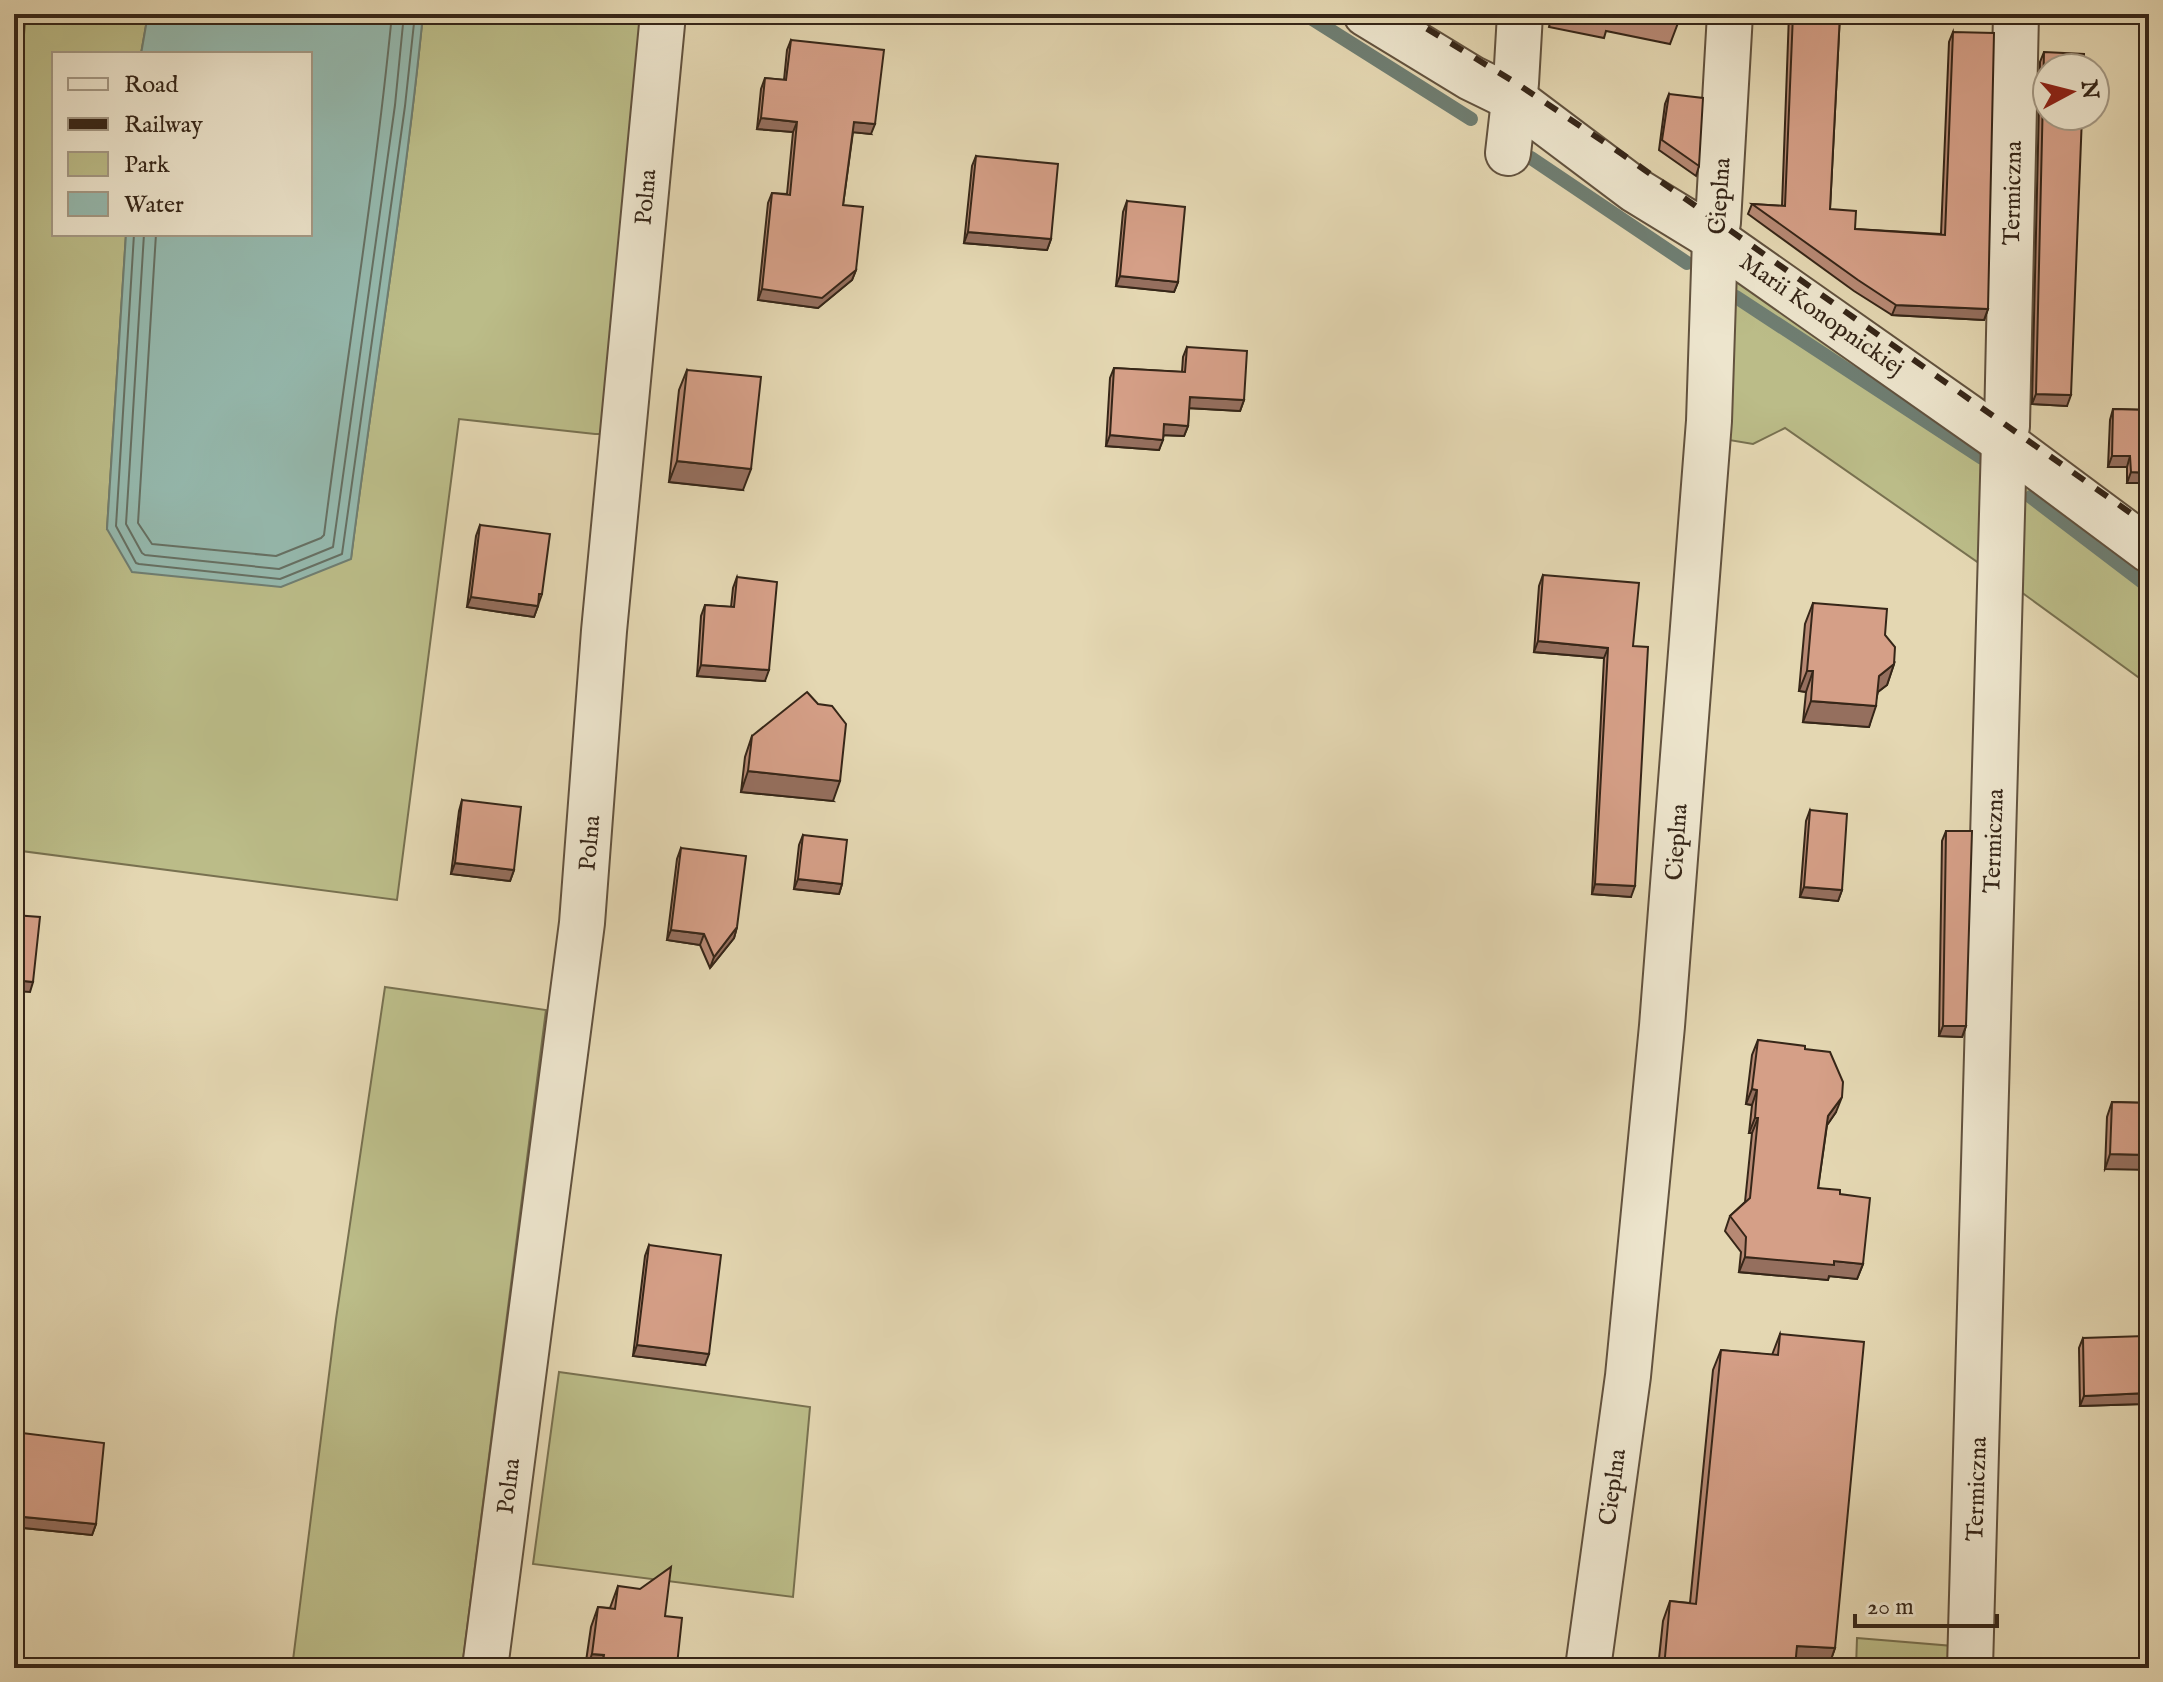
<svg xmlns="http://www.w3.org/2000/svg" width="2163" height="1682" viewBox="0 0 2163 1682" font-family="'IM FELL English',serif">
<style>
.green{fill:#bbbc88;stroke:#787150;stroke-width:2}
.water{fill:#95b9ae;stroke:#6f7e72;stroke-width:2}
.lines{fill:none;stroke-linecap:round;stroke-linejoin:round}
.shore{stroke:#667063;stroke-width:2}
.stream{stroke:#6f7e72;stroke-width:14}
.minor-casing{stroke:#62523e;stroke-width:48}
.minor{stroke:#ede5cd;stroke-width:44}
.rail{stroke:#362618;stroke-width:6;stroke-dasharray:14 14;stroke-linecap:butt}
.wall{fill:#b78974;stroke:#362618;stroke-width:2}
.shaded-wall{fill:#956f5e;stroke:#362618;stroke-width:2}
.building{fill:#d59f87;stroke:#362618;stroke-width:2}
.labels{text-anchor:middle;stroke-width:6;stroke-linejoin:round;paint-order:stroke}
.street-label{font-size:24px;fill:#362618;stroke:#ede5cd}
</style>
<rect width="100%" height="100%" fill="#e4d7b2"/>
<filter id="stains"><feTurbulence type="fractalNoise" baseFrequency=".0025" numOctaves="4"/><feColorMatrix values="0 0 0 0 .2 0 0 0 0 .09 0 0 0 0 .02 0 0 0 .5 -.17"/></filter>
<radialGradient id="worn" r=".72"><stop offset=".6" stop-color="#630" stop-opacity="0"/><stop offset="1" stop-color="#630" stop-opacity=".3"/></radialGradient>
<!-- green -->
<g class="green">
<path d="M26 14H148L141 54H54V234H126L107 529 351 558C374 377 405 196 423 14H648L612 434H595L459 419 397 900 14 850V137Z"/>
<polygon points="1731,276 1994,446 1996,575 1785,428 1753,444 1723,439"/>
<polygon points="2020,466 2149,566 2149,685 2017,589"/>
<polygon points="385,987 546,1010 462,1668 292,1668 336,1319"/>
<polygon points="559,1372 810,1407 793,1597 533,1564"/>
<polygon points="1857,1638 1953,1646 1952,1668 1856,1668"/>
</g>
<!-- water -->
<path class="water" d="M148 14H423C405 196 374 377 351 559L281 587 132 572 107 529 126 234H310V54H141Z"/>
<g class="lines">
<!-- shore -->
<g class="shore">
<polyline points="134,234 116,526 136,563 139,564 280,579 342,554 405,106 415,14"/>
<polyline points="144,234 126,524 142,553 145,555 279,569 333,547 395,105 404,14"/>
<path d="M156 234 138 523 152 544 276 556 321 538 324 535C346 361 375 188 392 14"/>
</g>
<!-- stream -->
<g class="stream">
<polyline points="1311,18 1471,119"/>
<polyline points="1531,158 1687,263"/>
<polyline points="1736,297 1982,458"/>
<polyline points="2031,497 2149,587"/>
</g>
<!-- minor casing -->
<g class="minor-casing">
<g id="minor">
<polyline points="1366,14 1471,78 1514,99 1635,190 1715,239 2004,442 2149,550"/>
<polyline points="1508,153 1516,83 1520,14"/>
<polyline points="485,1668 582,923 604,631 663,14"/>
<polyline points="1588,1668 1628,1376 1662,1026 1709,421 1715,239 1718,222 1730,14"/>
<polyline points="1970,1668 2004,442 2007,426 2016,14"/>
</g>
</g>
<!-- minor -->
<use href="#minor" class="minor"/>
<!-- rail -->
<polyline class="rail" points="1403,14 1516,83 1622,154 2149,526"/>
</g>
<!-- wall -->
<g class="wall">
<polygon points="1552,14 1680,14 1678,23 1670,44 1606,31 1604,38 1549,27"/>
<polygon points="1789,14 1840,14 1830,209 1855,229 1941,234 1949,42 1953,32 1988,309 1984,320 1892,315 1854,291 1748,214 1752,204 1782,206"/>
<polygon points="791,40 871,134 853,132 843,205 856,270 852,280 818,308 758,300 768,203 772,193 787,194 793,132 757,129 761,89 765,78 784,80 787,50"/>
<polygon points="2044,52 2067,406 2032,404 2040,62"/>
<polygon points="1669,94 1699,166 1696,176 1659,150 1665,104"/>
<polygon points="976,156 1051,239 1047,250 964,243 972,166"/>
<polygon points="1127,201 1178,282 1174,292 1116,286 1123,212"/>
<polygon points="1187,347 1244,400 1240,411 1189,408 1188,426 1184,436 1164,435 1159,450 1106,446 1110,378 1114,368 1182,372 1183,357"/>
<polygon points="687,370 743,490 669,482 679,390"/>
<polygon points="2113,409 2149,410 2149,495 2147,495 2147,483 2127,483 2127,467 2108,467 2110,420"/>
<polygon points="480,525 542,594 534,617 467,607 476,536"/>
<polygon points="1543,575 1633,646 1631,897 1592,894 1604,658 1534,652 1539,586"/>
<polygon points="737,577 765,681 697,676 701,616 705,605 731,607 733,588"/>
<polygon points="1813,603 1885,635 1894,664 1887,685 1878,692 1869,727 1803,722 1806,692 1799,691 1805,624"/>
<polygon points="752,736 833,801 741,792 745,757"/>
<polygon points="462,800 514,870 510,881 451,874 459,811"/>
<polygon points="1810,810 1842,890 1838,901 1800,897 1806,821"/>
<polygon points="1946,831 1966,1026 1962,1037 1939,1036 1942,841"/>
<polygon points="803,835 842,884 839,894 794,889 799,845"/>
<polygon points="681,848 737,927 734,938 710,968 700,945 667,940 677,859"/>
<polygon points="1758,1040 1805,1049 1836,1112 1827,1125 1818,1188 1840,1194 1863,1264 1857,1279 1829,1276 1828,1280 1739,1272 1741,1252 1725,1231 1730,1216 1745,1202 1752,1133 1749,1133 1752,1105 1746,1104 1752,1055"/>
<polygon points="2112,1102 2149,1103 2105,1169 2107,1117"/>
<polygon points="649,1245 705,1365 633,1356 645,1256"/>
<polygon points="1780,1334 1835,1648 1828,1668 1795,1666 1795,1668 1658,1668 1663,1621 1670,1601 1690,1603 1713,1370 1721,1350 1772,1355"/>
<polygon points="2083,1338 2147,1393 2143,1404 2080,1406 2079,1348"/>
<polygon points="22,1433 96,1524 92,1535 14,1527 14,1490 18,1443"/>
<polygon points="618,1586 665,1616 675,1668 585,1668 591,1627 598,1607 610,1608"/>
</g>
<!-- shaded-wall -->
<g class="shaded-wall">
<polygon points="761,118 797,122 793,132 757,129"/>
<polygon points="854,122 875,124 871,134 850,132"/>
<polygon points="968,232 1051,239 1047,250 964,243"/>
<polygon points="856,270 852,280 818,308 758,300 762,289"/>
<polygon points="1120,276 1178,282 1174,292 1116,286"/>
<polygon points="1896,305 1988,309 1984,320 1892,315"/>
<polygon points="2036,394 2071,395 2067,406 2032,404"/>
<polygon points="1190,397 1244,400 1240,411 1187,408"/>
<polygon points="1164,424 1188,426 1184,436 1161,435"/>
<polygon points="1110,435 1163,440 1159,450 1106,446"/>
<polygon points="2112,456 2130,456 2127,467 2108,467"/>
<polygon points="677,461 751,469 743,490 669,482"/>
<polygon points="2131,472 2149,473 2147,483 2127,483"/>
<polygon points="471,597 538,606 534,617 467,607"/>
<polygon points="1538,641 1608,648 1604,658 1534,652"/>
<polygon points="1894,664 1887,685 1871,697 1879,676"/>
<polygon points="701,665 769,670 765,681 697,676"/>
<polygon points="1807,671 1813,671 1806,692 1799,691"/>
<polygon points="1811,701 1876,706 1869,727 1803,722"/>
<polygon points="748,771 840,781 833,801 741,792"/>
<polygon points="455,863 514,870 510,881 451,874"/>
<polygon points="798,879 842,884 839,894 794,889"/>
<polygon points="1595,884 1635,886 1631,897 1592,894"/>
<polygon points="1804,887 1842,890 1838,901 1800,897"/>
<polygon points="737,927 734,938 710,968 714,957"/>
<polygon points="671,930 704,934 700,945 667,940"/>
<polygon points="14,980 33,982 30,992 14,991"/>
<polygon points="1943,1026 1966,1026 1962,1037 1939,1036"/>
<polygon points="1752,1089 1757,1090 1752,1105 1746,1104"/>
<polygon points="1842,1097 1836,1112 1823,1131 1828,1116"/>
<polygon points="1755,1118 1758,1118 1752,1133 1749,1133"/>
<polygon points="2110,1154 2149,1155 2149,1170 2105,1169"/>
<polygon points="1745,1257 1834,1261 1863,1264 1857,1279 1829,1276 1828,1280 1739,1272"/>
<polygon points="637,1345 709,1354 705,1365 633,1356"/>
<polygon points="2147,1393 2143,1404 2080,1406 2084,1396"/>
<polygon points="14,1516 96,1524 92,1535 14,1527"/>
<polygon points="1797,1646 1835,1648 1828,1668 1789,1666"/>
<polygon points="592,1654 604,1655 600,1668 587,1668"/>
<polygon points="1735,1661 1795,1667 1795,1668 1733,1668"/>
<polygon points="664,1664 677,1665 675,1668 663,1668"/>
</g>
<!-- building -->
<g class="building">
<polygon points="1596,14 1612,14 1611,17"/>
<polygon points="1631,14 1680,14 1678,23"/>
<polygon points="1793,14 1840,14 1830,209 1856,211 1855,229 1945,235 1953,32 1994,33 1988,309 1896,305 1858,280 1752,204 1785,206"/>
<polygon points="791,40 884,50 875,124 854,122 843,205 863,207 856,270 822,298 762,289 772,193 790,195 797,122 761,118 765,78 786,80"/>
<polygon points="2044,52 2084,54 2084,68 2047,68 2047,116 2082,116 2071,395 2036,394"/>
<polygon points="1669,94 1703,98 1699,166 1662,140"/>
<polygon points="976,156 1058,164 1051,239 968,232"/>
<polygon points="1127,201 1185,207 1178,282 1120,276"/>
<polygon points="1187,347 1247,351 1244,400 1190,397 1188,426 1164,424 1163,440 1110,435 1114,368 1185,372"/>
<polygon points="687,370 761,377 751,469 677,461"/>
<polygon points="2113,409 2149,410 2149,473 2131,472 2130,456 2112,456"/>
<polygon points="480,525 550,534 542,594 539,594 538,606 471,597"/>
<polygon points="1543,575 1639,583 1633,646 1648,647 1635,886 1595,884 1608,648 1538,641"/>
<polygon points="737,577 777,582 769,670 701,665 705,605 734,607"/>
<polygon points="1813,603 1887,609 1885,635 1895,647 1894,664 1879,676 1876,706 1811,701 1813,671 1807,671"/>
<polygon points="807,692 818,704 832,706 846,724 840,781 748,771 752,736"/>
<polygon points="462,800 521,807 514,870 455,863"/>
<polygon points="1810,810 1847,814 1842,890 1804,887"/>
<polygon points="1946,831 1972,831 1966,1026 1943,1026"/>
<polygon points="803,835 847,840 842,884 798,879"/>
<polygon points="681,848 746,856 737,927 714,957 704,934 671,930"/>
<polygon points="14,915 40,917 33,982 14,980"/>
<polygon points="1758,1040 1805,1046 1805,1049 1830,1052 1843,1082 1842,1097 1828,1116 1818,1188 1840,1190 1840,1194 1870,1198 1863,1264 1834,1261 1834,1265 1745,1257 1746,1237 1730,1216 1750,1198 1758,1118 1755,1118 1757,1090 1752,1089"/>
<polygon points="2112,1102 2149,1103 2149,1155 2110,1154"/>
<polygon points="649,1245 721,1255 709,1354 637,1345"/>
<polygon points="1780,1334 1864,1342 1835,1648 1797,1646 1795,1667 1735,1661 1735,1668 1664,1668 1670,1601 1696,1604 1721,1350 1778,1355"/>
<polygon points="2145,1336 2147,1393 2084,1396 2083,1338"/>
<polygon points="22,1433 104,1443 96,1524 14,1516"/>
<polygon points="671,1567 665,1616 682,1618 677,1665 664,1664 664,1668 602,1668 604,1655 592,1654 598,1607 615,1609 618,1586 640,1589"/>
</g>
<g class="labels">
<!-- street labels -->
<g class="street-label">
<text transform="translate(2012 193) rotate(-89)" y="8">Termiczna</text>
<text transform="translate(1719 196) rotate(-86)" y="8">Cieplna</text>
<text transform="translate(645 197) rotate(-85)" y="8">Polna</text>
<text transform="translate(1822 314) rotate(35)" y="8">Marii Konopnickiej</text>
<text transform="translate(1993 841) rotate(-88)" y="8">Termiczna</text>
<text transform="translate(1676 842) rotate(-86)" y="8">Cieplna</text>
<text transform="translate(589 843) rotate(-85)" y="8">Polna</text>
<text transform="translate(508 1486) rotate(-83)" y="8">Polna</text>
<text transform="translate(1612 1487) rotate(-82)" y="8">Cieplna</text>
<text transform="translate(1976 1489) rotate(-88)" y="8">Termiczna</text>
</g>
</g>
<!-- margin -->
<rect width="2163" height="1682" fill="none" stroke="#e4d7b2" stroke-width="48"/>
<rect x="16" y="16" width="2131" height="1650" fill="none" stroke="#362618" stroke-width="4"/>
<rect x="24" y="24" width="2115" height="1634" fill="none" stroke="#362618" stroke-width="2"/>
<!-- legend -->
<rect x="52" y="52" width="260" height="184" fill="#ede5cd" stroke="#a49985" stroke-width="2"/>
<rect x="68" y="78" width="40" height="12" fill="#ede5cd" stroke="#a49985" stroke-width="2"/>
<text x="124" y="92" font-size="24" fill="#362618">Road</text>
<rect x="68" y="118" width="40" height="12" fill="#362618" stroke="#a49985" stroke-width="2"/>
<text x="124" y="132" font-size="24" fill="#362618">Railway</text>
<rect x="68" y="152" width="40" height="24" fill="#bbbc88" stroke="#a49985" stroke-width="2"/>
<text x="124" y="172" font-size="24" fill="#362618">Park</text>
<rect x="68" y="192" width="40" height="24" fill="#95b9ae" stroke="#a49985" stroke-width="2"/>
<text x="124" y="212" font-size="24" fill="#362618">Water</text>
<!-- north arrow -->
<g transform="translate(2071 92) rotate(83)"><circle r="38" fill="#ede5cd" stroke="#a49985" stroke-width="2"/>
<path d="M0-6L14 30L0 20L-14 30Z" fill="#8f2418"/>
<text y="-12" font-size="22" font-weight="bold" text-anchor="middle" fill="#362618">N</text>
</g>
<!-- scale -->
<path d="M1855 1614v12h142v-12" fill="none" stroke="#362618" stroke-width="4"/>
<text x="1867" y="1614" font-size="24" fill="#362618" stroke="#ede5cd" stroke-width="6" paint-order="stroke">20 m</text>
<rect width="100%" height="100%" filter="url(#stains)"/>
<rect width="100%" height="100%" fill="url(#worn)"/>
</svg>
